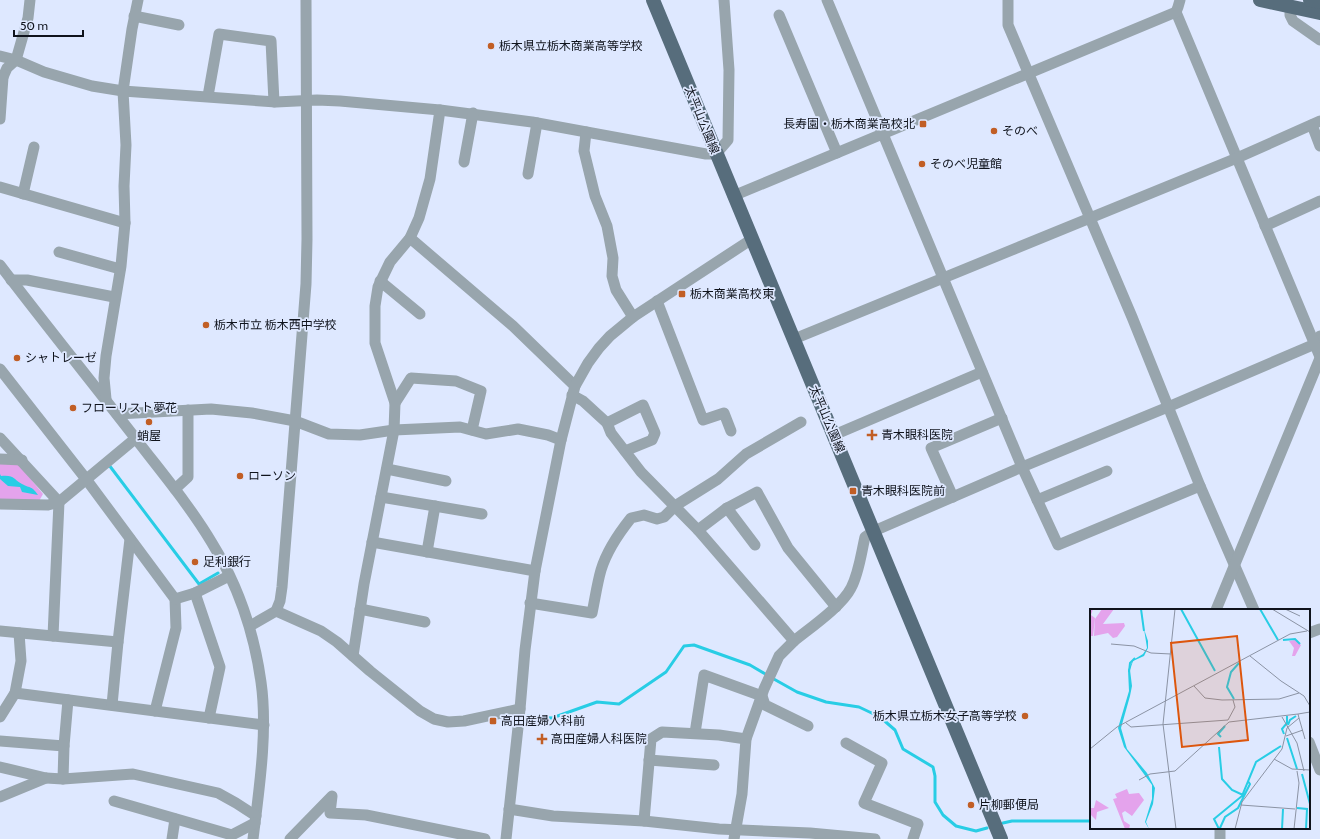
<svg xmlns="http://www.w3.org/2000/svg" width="1320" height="839" viewBox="0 0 1320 839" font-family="Cabin,'Noto Sans JP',sans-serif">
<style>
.green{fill:#e4a3ec}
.water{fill:#28cde5}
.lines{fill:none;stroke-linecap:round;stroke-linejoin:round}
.stream{stroke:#28cde5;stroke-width:3}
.minor{stroke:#98a5ad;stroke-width:11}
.major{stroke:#576d7c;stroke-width:14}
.poi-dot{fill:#c15e25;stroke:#dee8ff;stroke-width:1.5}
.labels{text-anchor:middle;stroke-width:3.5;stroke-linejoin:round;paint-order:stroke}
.poi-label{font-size:12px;fill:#0f131c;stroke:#dee8ff;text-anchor:start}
.street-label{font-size:12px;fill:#0f131c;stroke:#dee8ff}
.inset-river{fill:none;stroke:#28cde5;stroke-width:2}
.inset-road{fill:none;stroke:#8b93a4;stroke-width:1}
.view{fill:#dd560d;fill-opacity:0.15;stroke:#dd560d;stroke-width:2}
.inset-edge{fill:none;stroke:#0f131c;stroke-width:2}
</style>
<rect width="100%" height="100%" fill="#dee8ff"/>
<!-- green -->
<polygon class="green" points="0,461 16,461 43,494 39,501 0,499"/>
<!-- water -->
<path class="water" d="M0 474 1 476C16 475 12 479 22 484 31 489 31 485 38 495L22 492 20 487 8 486 0 479Z"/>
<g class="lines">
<!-- stream -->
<g class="stream">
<polyline points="108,466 109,465 199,584 218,573"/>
<polyline points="772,678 797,692 826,702 859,707 880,717 895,730 903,749 933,767 935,776 935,802 943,815 956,826 976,831 987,828"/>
<polyline points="528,716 552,718 597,702 619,704 666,672 684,646 694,645 750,665 767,675"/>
<polyline points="1003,823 1012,821 1091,821"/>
</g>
<!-- minor -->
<g class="minor">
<polyline points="827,0 1022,467 1168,407 1315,344 1320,336"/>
<polyline points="1008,0 1008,25 1132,317 1200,486 1254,610"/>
<polyline points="1290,6 1290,15 1293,21 1320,40"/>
<polyline points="1176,12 1320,357"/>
<polyline points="779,15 837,153"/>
<polyline points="134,16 179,25"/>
<polyline points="0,56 16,60 44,72 92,86 123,91 276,102 317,100 340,101 440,110 532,122 706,154 716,154 728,140 729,70 724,0"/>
<polyline points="0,79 3,77 7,68 16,60 28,18 30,0"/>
<polyline points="208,96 219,34 271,41 274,102"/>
<polyline points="0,119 3,77"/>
<polyline points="1312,125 1320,146"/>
<polyline points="586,132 584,151 595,196 607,226 613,258 612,276 616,290 633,317"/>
<polyline points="464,162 473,113"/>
<polyline points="528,174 537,123"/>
<polyline points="0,187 125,223"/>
<polyline points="23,194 34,147"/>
<polyline points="733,196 1176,12 1178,7 1180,0"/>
<polyline points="1265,226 1320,201"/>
<polyline points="410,238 513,326 575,386"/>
<polyline points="59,252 120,269"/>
<path d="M0 265C45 324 91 381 136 439 162 473 190 506 212 543 238 585 254 632 261 682 268 731 259 790 253 839"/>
<polyline points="11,280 27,280 114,297"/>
<polyline points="380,281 420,314"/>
<polyline points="657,301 703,420 724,413 731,431"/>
<polyline points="794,339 1237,158 1320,121"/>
<polyline points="0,369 86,479 175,599 176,628 155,711"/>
<path d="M572 395 583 401 607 423 611 433 641 472 698 530 794 641C810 628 842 606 851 588 859 573 861 554 865 537L874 531 1022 467 1058 545 1200 486"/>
<polyline points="106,399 104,378 106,356 121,266 125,223 124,186 126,145 123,91 132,29 138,0"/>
<polyline points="395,403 411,378 456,381 481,391 472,430"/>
<polyline points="117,414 211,409 252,413 295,421 329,434 360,435 394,430 460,427 486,434 518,429 548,435 561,440"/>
<polyline points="607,423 643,405 655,433 652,440 625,451"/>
<polyline points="834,435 982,372"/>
<polyline points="0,438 59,502 53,636 118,642 130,539"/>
<polyline points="0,459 22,460"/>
<polyline points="387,469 446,481"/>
<polyline points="175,489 188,477 188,410"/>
<polyline points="381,497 482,514"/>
<polyline points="953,497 931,448 1002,418"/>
<polyline points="1037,500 1107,471"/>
<polyline points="0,504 48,505 59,502 136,438"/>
<polyline points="727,508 755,545"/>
<polyline points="698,530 727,508 757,492 788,548 836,607"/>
<polyline points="372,542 535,571"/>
<polyline points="427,552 435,506"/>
<polyline points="195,593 220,667 209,718"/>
<polyline points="175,599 195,593 229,576"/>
<path d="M530 603 592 613C595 599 597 584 601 570 607 550 619 533 631 518L644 515 657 519 664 517 675 506 718 479 746 454 801 422"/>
<polyline points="360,609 425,622"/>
<polyline points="1216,610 1320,358"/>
<polyline points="276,611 321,631 337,642 370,671 420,711 434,719 448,722 464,721 520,709"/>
<polyline points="250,626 276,611 280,601 282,587 306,284 307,239 306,0"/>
<polyline points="0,631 53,636"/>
<polyline points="1309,633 1320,629"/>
<polyline points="353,656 364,584 394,430 395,403 375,343 375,306 378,287 390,262 410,238 419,218 430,179 440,110"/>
<polyline points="15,693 264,725"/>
<polyline points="112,705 118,642"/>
<polyline points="0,717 15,693 21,661 19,633"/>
<polyline points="695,733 704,675 762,696 765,705 808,726"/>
<polyline points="0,741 64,746"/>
<polyline points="1309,742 1320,770"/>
<polyline points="846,743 882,763 864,803 918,824 913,839"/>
<polyline points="649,760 714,765"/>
<polyline points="0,767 46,778 63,779 133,774 218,793 236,803 256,816"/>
<polyline points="63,779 64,746 68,700"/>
<polyline points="0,797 46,778"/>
<polyline points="114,801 232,835 255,823"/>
<polyline points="509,809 553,816 644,821 719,829 810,833 875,839"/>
<polyline points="644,821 651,739 662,732 719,735 746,739"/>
<polyline points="1220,828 1220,839"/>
<polyline points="172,839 175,819"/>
<polyline points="290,839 332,796 330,813 366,815 485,839"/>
<polyline points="506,839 520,709 525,650 535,571 561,440 575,386 588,363 599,348 610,336 633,317 752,239"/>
<polyline points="734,839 742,794 746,739 764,689 779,656 794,641"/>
</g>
<!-- major -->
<g class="major">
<polyline points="653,0 1001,839"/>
<polyline points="1260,0 1320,13"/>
<polyline points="1310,0 1320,2"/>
</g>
</g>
<!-- markers -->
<g class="poi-dot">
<circle cx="491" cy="46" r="4"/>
<rect x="919" y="120" width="8" height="8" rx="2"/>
<circle cx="994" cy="131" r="4"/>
<circle cx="922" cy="164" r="4"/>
<rect x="678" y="290" width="8" height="8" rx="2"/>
<circle cx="206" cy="325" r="4"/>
<circle cx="17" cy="358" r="4"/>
<circle cx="73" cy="408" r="4"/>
<circle cx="149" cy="422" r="4"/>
<path d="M870 429h4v4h4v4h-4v4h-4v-4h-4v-4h4z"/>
<circle cx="240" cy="476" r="4"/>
<rect x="849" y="487" width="8" height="8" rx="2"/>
<circle cx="195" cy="562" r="4"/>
<circle cx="1025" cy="716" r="4"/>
<rect x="489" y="717" width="8" height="8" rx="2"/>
<path d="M540 733h4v4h4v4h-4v4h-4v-4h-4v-4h4z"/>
<circle cx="971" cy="805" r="4"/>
</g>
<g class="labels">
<!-- poi labels -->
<g class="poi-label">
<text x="499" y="50">栃木県立栃木商業高等学校</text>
<text x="915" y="128" text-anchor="end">長寿園・栃木商業高校北</text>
<text x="1002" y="135">そのべ</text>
<text x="930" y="168">そのべ児童館</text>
<text x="690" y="298">栃木商業高校東</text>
<text x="214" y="329">栃木市立 栃木西中学校</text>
<text x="25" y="362">シャトレーゼ</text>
<text x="81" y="412">フローリスト夢花</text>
<text x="881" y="439">青木眼科医院</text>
<text x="149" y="440" text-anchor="middle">蛸屋</text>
<text x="248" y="480">ローソン</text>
<text x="861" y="495">青木眼科医院前</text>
<text x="203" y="566">足利銀行</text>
<text x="1017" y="720" text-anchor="end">栃木県立栃木女子高等学校</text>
<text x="501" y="725">高田産婦人科前</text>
<text x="551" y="743">高田産婦人科医院</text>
<text x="979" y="809">片柳郵便局</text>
</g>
<!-- street labels -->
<g class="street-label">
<text transform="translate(702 120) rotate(68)" y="4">太平山公園線</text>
<text transform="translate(827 419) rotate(67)" y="4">太平山公園線</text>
</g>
</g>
<!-- overview -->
<g transform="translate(1090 609)">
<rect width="220" height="220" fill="#dee8ff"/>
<path d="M0 0H3L1 6 5 9 3 27H0ZM12 0H24L13 15 34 14 35 17 27 28 23 29 18 24 4 27 5 10ZM205 31 211 36 205 47H202L204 39 199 32ZM37 180 39 185 49 184 54 191 42 207 35 202 32 204 34 212 40 216 39 220H35L23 190 27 189 25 185ZM6 191 19 199 7 203 6 211 0 205V199H4Z" fill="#e4a3ec"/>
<path d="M54 20 58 32V39L54 47 43 52 40 61 42 77 40 87 31 119 37 140 57 164 65 179 63 195 56 213 59 220 55 213 62 190V176L34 138 28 119 39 82 38 61 43 51 53 45 57 39Z" fill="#28cde5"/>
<path class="inset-river" d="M51 0 54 22M91 0 125 62M170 0 188 31M193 31 205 30 210 35M39 63 40 54 45 49M144 90 137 78 141 63 149 54M198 116 200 111 206 107M194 125 192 120 197 114V107M131 128 128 125 135 117M197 129 207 160M129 138 132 170 142 181 153 186M212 165 220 195M207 199 217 200 216 220M130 219 135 208 148 199 160 175 158 172M129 220 124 210 152 187 166 153 191 137M192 220 193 200"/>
<path class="inset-road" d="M85 0 73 115 86 220M182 0 220 23M195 0 210 7M21 35 44 37 61 44 81 45M160 47 191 72 214 87 220 97M104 77 115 89 132 91 189 90 209 84M192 108 207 134 214 162M209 109 215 130M138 111 145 98 143 91M36 114 41 118 138 111M196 127 213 121M0 140 27 118 200 25 217 22M184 150 202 160 220 161M49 171 60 165 85 162 139 113 208 105M151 196 205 200M145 220 152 193 192 140 197 119 209 109 208 105 220 103M204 220 209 174 207 162"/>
<path class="view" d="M147 27 158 131 92 138 81 34Z"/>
<rect width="220" height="220" class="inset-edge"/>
</g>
<!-- scale -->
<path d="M14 30v6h69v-6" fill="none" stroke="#0f131c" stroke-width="2"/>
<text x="20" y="30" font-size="12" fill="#0f131c" stroke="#dee8ff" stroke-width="3" paint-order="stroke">50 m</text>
</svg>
